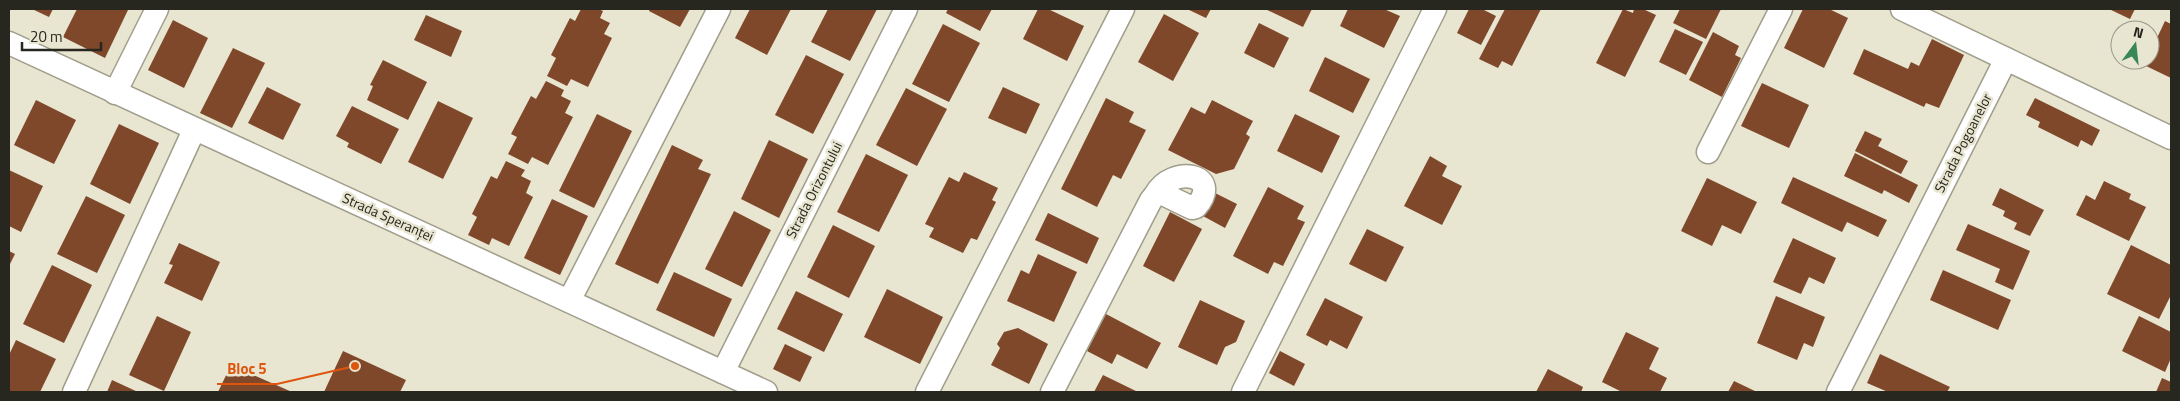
<svg xmlns="http://www.w3.org/2000/svg" width="2180" height="401" viewBox="0 0 2180 401" font-family="'Titillium Web',sans-serif">
<style>
.building{fill:#7f482b}
.lines{fill:none;stroke-linecap:round;stroke-linejoin:round}
.minor-casing{stroke:#a09d8b;stroke-width:25}
.minor{stroke:#fff;stroke-width:22}
.labels{text-anchor:middle;stroke-width:5;stroke-linejoin:round;paint-order:stroke}
.street-label{font-size:14px;fill:#27261f;stroke:#e8e5d1}
.leader{fill:none;stroke:#de560d;stroke-width:2}
.callout-dot{fill:#de560d;stroke:#e8e5d1;stroke-width:2}
.callout-label{font-size:15px;text-anchor:middle;font-weight:bold;fill:#de560d;stroke:#e8e5d1;stroke-width:5;stroke-linejoin:round;paint-order:stroke}
</style>
<rect width="100%" height="100%" fill="#e8e5d1"/>
<!-- building -->
<g class="building">
<polygon points="32,9 53,9 49,17"/>
<polygon points="77,9 128,10 105,58 63,37"/>
<polygon points="581,9 598,9 603,11 600,18 610,23 604,34 612,38 588,87 571,79 567,86 547,76 556,58 551,55 570,18 575,21"/>
<polygon points="650,9 690,9 680,27 649,11"/>
<polygon points="750,9 791,9 767,55 735,38"/>
<polygon points="828,9 877,9 850,61 811,42"/>
<polygon points="948,9 992,9 980,31 946,13"/>
<polygon points="1038,9 1048,9 1084,26 1067,61 1023,39"/>
<polygon points="1187,9 1211,9 1206,18"/>
<polygon points="1265,9 1312,9 1303,27"/>
<polygon points="1348,9 1384,9 1400,16 1384,48 1340,26"/>
<polygon points="1469,9 1482,9 1496,16 1481,45 1457,33"/>
<polygon points="1505,9 1541,9 1512,66 1502,61 1498,68 1479,59"/>
<polygon points="1623,9 1633,13 1634,9 1643,9 1656,15 1625,77 1596,63"/>
<polygon points="1680,9 1721,9 1706,39 1673,23"/>
<polygon points="1803,9 1829,9 1848,18 1824,68 1784,48"/>
<polygon points="2109,9 2135,9 2130,19"/>
<polygon points="1164,14 1199,33 1173,81 1138,62"/>
<polygon points="426,15 462,31 451,57 414,40"/>
<polygon points="173,20 208,38 184,88 148,70"/>
<polygon points="2165,21 2171,24 2171,78 2144,65 2147,60 2150,60 2150,53"/>
<polygon points="1259,23 1289,38 1274,68 1244,53"/>
<polygon points="943,24 980,43 949,102 912,84"/>
<polygon points="1675,29 1703,42 1686,75 1659,62"/>
<polygon points="1713,32 1739,46 1735,55 1741,58 1722,97 1689,80"/>
<polygon points="1932,39 1964,55 1939,108 1926,103 1924,107 1853,74 1864,49 1908,69 1911,62 1919,66"/>
<polygon points="233,48 265,63 232,128 200,113"/>
<polygon points="806,55 844,74 813,134 775,115"/>
<polygon points="1325,57 1370,79 1353,113 1309,91"/>
<polygon points="383,60 427,82 408,120 367,100 373,86 370,85"/>
<polygon points="546,81 564,90 561,96 571,101 565,113 573,117 548,165 532,157 528,164 508,154 517,137 511,134 531,96 536,99"/>
<polygon points="1762,83 1809,105 1789,148 1741,126"/>
<polygon points="267,87 301,104 283,140 248,123"/>
<polygon points="1003,87 1040,104 1026,134 988,118"/>
<polygon points="906,88 947,109 917,166 876,145"/>
<polygon points="1106,98 1134,112 1129,122 1146,130 1121,179 1113,175 1097,207 1061,189"/>
<polygon points="2035,98 2100,130 2092,146 2081,140 2078,147 2038,127 2040,122 2026,115"/>
<polygon points="36,100 76,120 54,164 14,145"/>
<polygon points="1212,100 1253,121 1246,134 1250,137 1234,169 1216,174 1168,150 1191,107 1205,114"/>
<polygon points="438,101 473,118 443,179 408,162"/>
<polygon points="352,106 399,129 381,164 347,147 349,143 336,136"/>
<polygon points="597,114 632,131 594,208 559,191"/>
<polygon points="1295,114 1340,136 1322,173 1277,151"/>
<polygon points="119,124 159,143 130,204 90,184"/>
<polygon points="1865,131 1882,139 1878,146 1908,161 1901,174 1855,151"/>
<polygon points="769,140 808,159 779,218 741,199"/>
<polygon points="672,145 703,160 698,169 711,174 658,284 615,264"/>
<polygon points="1855,153 1918,185 1909,203 1884,190 1882,194 1844,176"/>
<polygon points="866,154 908,175 879,232 837,212"/>
<polygon points="1430,156 1447,166 1442,176 1462,186 1442,225 1404,206"/>
<polygon points="506,161 525,170 521,176 531,181 526,193 533,197 509,246 492,238 489,245 468,235 477,217 472,214 491,176 497,179"/>
<polygon points="9,170 43,186 21,232 9,226"/>
<polygon points="964,172 998,188 992,200 996,202 977,240 971,238 963,253 929,237 934,228 925,224 949,177 959,182"/>
<polygon points="1793,177 1887,220 1878,237 1847,222 1842,232 1781,203"/>
<polygon points="1707,178 1757,202 1741,234 1722,225 1712,246 1681,231"/>
<polygon points="2104,181 2131,194 2129,199 2146,207 2129,241 2076,215 2086,195 2095,200"/>
<polygon points="1268,187 1304,206 1297,219 1305,222 1283,266 1274,262 1268,274 1233,256"/>
<polygon points="2000,188 2044,210 2030,236 2014,229 2017,223 2003,216 2005,211 1992,205"/>
<polygon points="1215,193 1237,204 1225,228 1203,216"/>
<polygon points="86,196 125,215 97,273 57,254"/>
<polygon points="552,199 588,216 560,275 524,258"/>
<polygon points="734,211 771,230 742,287 705,269"/>
<polygon points="1170,212 1202,229 1174,282 1143,266"/>
<polygon points="1048,213 1099,238 1087,264 1035,240"/>
<polygon points="1968,224 2030,251 2013,290 1995,282 2000,269 1956,250"/>
<polygon points="833,225 875,246 849,298 807,277"/>
<polygon points="1367,229 1404,247 1386,282 1349,264"/>
<polygon points="1793,238 1836,258 1824,284 1809,277 1801,294 1773,282"/>
<polygon points="179,243 220,262 202,301 164,283 173,265 169,264"/>
<polygon points="2131,245 2171,265 2171,295 2159,319 2107,294"/>
<polygon points="9,251 15,254 9,266"/>
<polygon points="1038,254 1077,272 1054,322 1007,301 1021,270 1029,274"/>
<polygon points="52,265 92,285 64,343 23,324"/>
<polygon points="1943,270 2011,300 1998,330 1930,300"/>
<polygon points="674,272 732,299 714,337 656,310"/>
<polygon points="887,289 943,317 920,364 864,337"/>
<polygon points="796,291 843,314 824,352 777,329"/>
<polygon points="1776,296 1825,317 1813,347 1804,343 1797,360 1757,343"/>
<polygon points="1325,298 1363,317 1347,349 1330,340 1327,346 1306,335"/>
<polygon points="1200,300 1245,321 1236,342 1225,347 1217,365 1178,347"/>
<polygon points="1106,314 1161,343 1147,369 1117,354 1112,364 1087,351"/>
<polygon points="157,316 191,332 164,391 129,375"/>
<polygon points="2139,316 2171,332 2171,358 2165,372 2122,351"/>
<polygon points="1018,328 1048,344 1029,384 991,365 1000,348 997,344 1004,332"/>
<polygon points="1626,332 1659,348 1649,369 1667,378 1660,392 1622,392 1602,382"/>
<polygon points="16,340 56,359 40,392 9,392 9,355"/>
<polygon points="785,344 812,357 800,382 773,369"/>
<polygon points="343,351 406,380 400,392 324,392"/>
<polygon points="1280,351 1305,364 1294,386 1269,373"/>
<polygon points="1880,354 1950,387 1947,392 1888,392 1867,383"/>
<polygon points="231,365 292,392 218,392"/>
<polygon points="1548,369 1583,387 1581,392 1536,392"/>
<polygon points="1103,375 1138,392 1094,392"/>
<polygon points="2162,378 2171,382 2171,392 2156,392"/>
<polygon points="112,380 138,392 107,392"/>
<polygon points="1734,381 1757,392 1728,392"/>
</g>
<g class="lines">
<!-- minor casing -->
<g class="minor-casing">
<g id="minor">
<polyline points="1902,9 2171,138"/>
<polyline points="9,43 766,392"/>
<polyline points="115,93 157,9"/>
<polyline points="1708,152 1781,9"/>
<polyline points="569,301 719,9"/>
<polyline points="723,372 906,9"/>
<polyline points="74,392 194,130"/>
<polyline points="927,392 1123,9"/>
<path d="M1052 392 1151 200 1155 195 1163 194 1192 208 1196 207C1224 174 1172 164 1155 195"/>
<polyline points="1243,392 1435,9"/>
<polyline points="1838,392 2006,59"/>
</g>
</g>
<!-- minor -->
<use href="#minor" class="minor"/>
</g>
<g class="labels">
<!-- street labels -->
<g class="street-label">
<text transform="translate(1963 143) rotate(-63)" y="5">Strada Pogoanelor</text>
<text transform="translate(814 190) rotate(-63)" y="5">Strada Orizontului</text>
<text transform="translate(388 217) rotate(24)" y="5">Strada Speranței</text>
</g>
</g>
<!-- callouts -->
<path class="leader" d="M355 366L277 384H217"/>
<circle class="callout-dot" cx="355" cy="366" r="5"/>
<g class="callout-label">
<text x="247" y="374">Bloc 5</text>
</g>
<!-- border -->
<rect width="2180" height="401" fill="none" stroke="#27261f" stroke-width="20"/>
<!-- north arrow -->
<g transform="translate(2135 45) rotate(15)"><circle r="24" fill="#e8e5d1" stroke="#9b998a"/>
<path d="M0-4L9 19L0 12L-9 19Z" fill="#388757"/>
<text y="-8" font-size="14" font-weight="bold" text-anchor="middle" fill="#27261f">N</text>
</g>
<!-- scale -->
<path d="M22 42v8h79v-8" fill="none" stroke="#27261f" stroke-width="2.5"/>
<text x="30" y="42" font-size="15" fill="#27261f" stroke="#e8e5d1" stroke-width="4" paint-order="stroke">20 m</text>
</svg>
